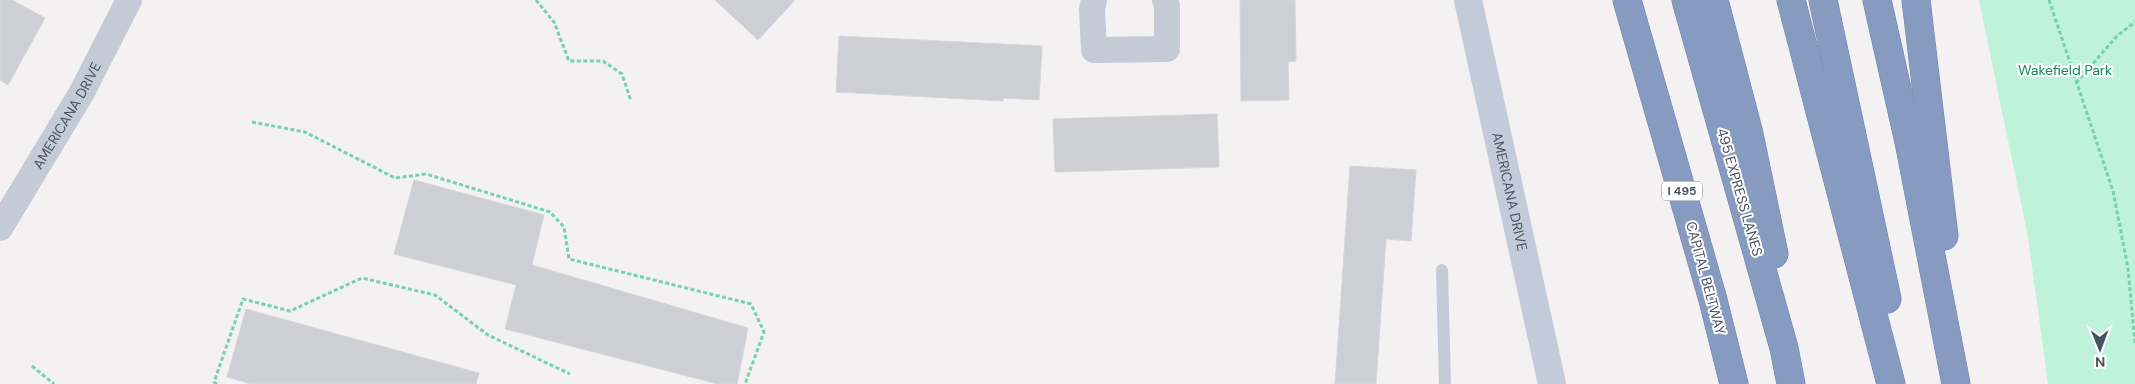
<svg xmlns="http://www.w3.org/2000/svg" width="2135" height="384" viewBox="0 0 2135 384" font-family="'DM Sans',sans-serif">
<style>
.green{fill:#bef2da}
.building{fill:#cdcfd5;stroke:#d5d6dc}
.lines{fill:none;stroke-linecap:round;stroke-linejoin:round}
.highway-casing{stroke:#7285ad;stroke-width:29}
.path{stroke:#74d2b2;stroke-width:3;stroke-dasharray:4 2.5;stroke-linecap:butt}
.lane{stroke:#c4cbd6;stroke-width:12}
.street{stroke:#c4cbd6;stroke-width:26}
.secondary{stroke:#c3cbda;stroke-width:28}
.highway{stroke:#879bc1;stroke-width:28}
.labels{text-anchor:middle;stroke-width:4;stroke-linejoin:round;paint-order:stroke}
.shield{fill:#fff;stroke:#7f858f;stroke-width:1}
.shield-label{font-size:12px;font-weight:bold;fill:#48515f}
.park-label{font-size:14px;fill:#13865e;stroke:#fff}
.street-label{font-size:14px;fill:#48515f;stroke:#fff}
</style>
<rect width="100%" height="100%" fill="#f3f1f1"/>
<!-- green -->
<polygon class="green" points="1979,0 2135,0 2135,384 2048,384 2028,237"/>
<!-- building -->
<g class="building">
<polygon points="0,0 12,0 45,18 8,85 0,80"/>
<polygon points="715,0 795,0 758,40"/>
<polygon points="1240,0 1295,0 1296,61 1288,62 1289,100 1241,101"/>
<polygon points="839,36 1042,46 1039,100 1003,98 1003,101 836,92"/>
<polygon points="1217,114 1219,167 1055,172 1053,119"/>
<polygon points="1350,166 1416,170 1411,241 1386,239 1376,384 1335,384"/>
<polygon points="414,180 544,215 532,265 748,328 737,384 718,384 505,329 516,285 394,254"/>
<polygon points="246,309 479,373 476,384 251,384 227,377"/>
</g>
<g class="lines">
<!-- highway casing -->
<g class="highway-casing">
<g id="highway">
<polyline points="1627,0 1713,300 1734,384"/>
<polyline points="1686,0 1784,348 1791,384"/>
<polyline points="1714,0 1749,134 1774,254"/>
<polyline points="1791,0 1891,384"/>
<polyline points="1823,0 1887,299"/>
<polyline points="1877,0 1909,142 1956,384"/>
<polyline points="1916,0 1944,236"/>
</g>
</g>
<!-- path -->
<g class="path">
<polyline points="536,0 554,22 569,61 603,61 622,74 631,101"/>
<polyline points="2049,0 2113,191 2128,268 2135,343"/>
<polyline points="2076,83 2117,36 2135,22"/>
<polyline points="252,122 305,132 395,178 426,174 550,212 564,227 569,259 751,304 764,332 745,384"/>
<polyline points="32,366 54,384"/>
<polyline points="217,384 214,382 243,299 290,311 362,278 435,295 488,335 570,374"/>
</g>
<!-- lane -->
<polyline class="lane" points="1442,270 1445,384"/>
<!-- street -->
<g class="street">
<polyline points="1094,0 1092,9 1094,50 1167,49 1167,6 1165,0"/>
<path id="s1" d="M0 228 82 92 129 0"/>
</g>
<!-- secondary -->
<path class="secondary" id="s2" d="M1468 0 1552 384"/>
<!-- highway -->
<use href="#highway" class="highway"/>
</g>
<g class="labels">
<!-- shield labels -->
<rect class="shield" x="1662" y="181.5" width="40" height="19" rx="4"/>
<g class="shield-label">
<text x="1682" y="195">I 495</text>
</g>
<!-- park labels -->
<g class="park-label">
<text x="2065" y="75">Wakefield Park</text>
</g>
<!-- street labels -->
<g class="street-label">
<text dy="5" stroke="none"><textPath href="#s1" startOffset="131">AMERICANA DRIVE</textPath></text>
<text dy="5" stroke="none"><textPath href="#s2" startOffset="196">AMERICANA DRIVE</textPath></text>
<text transform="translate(1740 192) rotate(74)" y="5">495 EXPRESS LANES</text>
<text transform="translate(1706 278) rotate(75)" y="5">CAPITAL BELTWAY</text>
</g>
</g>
<!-- north arrow -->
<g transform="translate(2100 349) rotate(179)" stroke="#ffffff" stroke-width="4" paint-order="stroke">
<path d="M0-4L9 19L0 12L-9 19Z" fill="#48515f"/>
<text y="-8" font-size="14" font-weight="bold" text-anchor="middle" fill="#48515f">N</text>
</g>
</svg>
